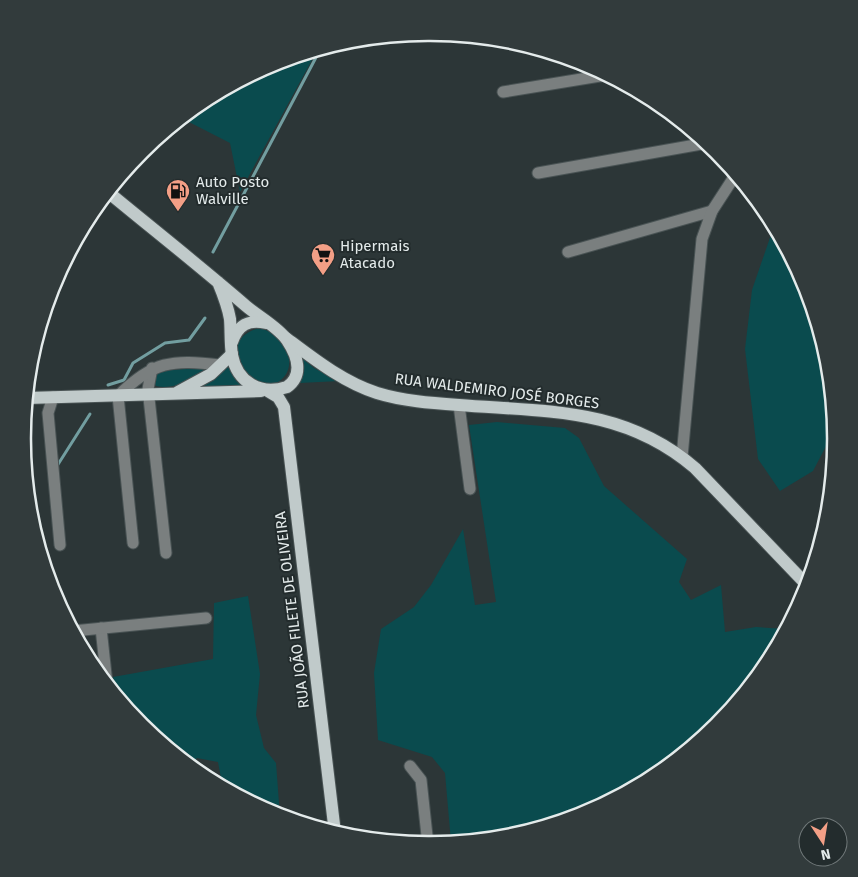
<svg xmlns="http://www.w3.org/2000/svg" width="858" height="877" viewBox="0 0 858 877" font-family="'Fira Sans',sans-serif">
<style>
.green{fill:#0a4b4e}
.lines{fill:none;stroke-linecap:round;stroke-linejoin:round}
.stream{stroke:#729ea0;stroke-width:3}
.minor-casing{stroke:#495354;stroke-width:13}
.major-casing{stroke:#495354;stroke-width:14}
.minor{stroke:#7a7f7f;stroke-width:11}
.major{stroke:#c0caca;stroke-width:12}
.labels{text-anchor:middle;stroke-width:4;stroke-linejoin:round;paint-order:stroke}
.poi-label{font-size:15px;fill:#e4ebeb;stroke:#232c2d;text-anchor:start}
.street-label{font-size:15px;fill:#e4ebeb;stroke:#232c2d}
.rim{fill:none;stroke:#e4ebeb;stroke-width:2.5}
</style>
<rect width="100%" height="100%" fill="#2c3637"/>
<!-- green -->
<g class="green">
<polygon points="318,49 240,192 230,143 189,122 203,100 274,63"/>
<polygon points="774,226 805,283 828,359 835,429 813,471 780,491 758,459 745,349 752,290"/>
<path d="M259 328C286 333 305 372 271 386 246 380 246 374 236 350 239 337 246 332 259 328Z"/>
<polygon points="302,358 314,368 340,381 299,383"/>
<polygon points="227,366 247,389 194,388"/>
<path d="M208 367C194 380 175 390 156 386L153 382 156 373 160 371Z"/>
<path d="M497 422 565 428 579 438 604 486 687 559 679 582 691 600 721 585 725 632 756 627 786 629C736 723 652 794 550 824 538 828 524 835 510 836 492 839 470 840 451 842L445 773 432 757 378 740 374 673 381 629 414 607 431 585 463 529 475 605 496 602 469 425Z"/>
<polygon points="248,596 260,674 256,715 264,748 276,763 280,816 238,795 221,778 218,762 197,758 190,765 141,726 117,696 113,677 213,659 214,603"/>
</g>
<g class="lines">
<!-- stream -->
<g class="stream">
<polyline points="213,252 321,48"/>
<polyline points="108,385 124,380 133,363 165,343 189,340 205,318"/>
<polyline points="57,466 90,414"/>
</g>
<!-- minor casing -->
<g class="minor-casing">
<g id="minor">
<polyline points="503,92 606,75"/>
<polyline points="538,173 707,143"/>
<polyline points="568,252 712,211"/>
<polyline points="152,368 148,389 166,553"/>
<polyline points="53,397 48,413 60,545"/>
<polyline points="459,405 470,489"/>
<polyline points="682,457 702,239 712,211 736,174"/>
<path d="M133 543 118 396C153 361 172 359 220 365"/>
<polyline points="806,583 811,573"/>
<polyline points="101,628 107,684"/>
<polyline points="73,631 206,618"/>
<polyline points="410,766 421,780 428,845"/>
</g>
</g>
<!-- major casing -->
<g class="major-casing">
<g id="major">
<path d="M108 192C154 230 201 267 246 306 259 317 278 327 287 340 297 355 304 375 287 387 260 396 237 382 232 355 230 343 231 331 230 319 228 307 223 294 218 282"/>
<path d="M286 338C314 359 343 382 377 393 403 401 431 403 459 405 547 412 624 407 695 468L807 585"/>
<path d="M232 342C238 325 248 319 266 323"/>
<polyline points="268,391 278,397 284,407 335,833"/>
<polyline points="178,392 211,374 232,354"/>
<polyline points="27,398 261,391"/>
</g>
</g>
<!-- minor -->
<use href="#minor" class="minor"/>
<!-- major -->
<use href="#major" class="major"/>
</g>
<!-- icons -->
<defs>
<g id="fuel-pin" transform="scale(1.25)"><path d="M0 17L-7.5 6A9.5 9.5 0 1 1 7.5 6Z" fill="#f39f86" stroke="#232c2d"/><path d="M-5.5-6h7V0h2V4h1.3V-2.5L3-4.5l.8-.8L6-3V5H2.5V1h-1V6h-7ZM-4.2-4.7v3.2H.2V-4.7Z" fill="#111"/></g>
<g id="supermarket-pin" transform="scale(1.25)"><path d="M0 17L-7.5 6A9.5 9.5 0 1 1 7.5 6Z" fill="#f39f86" stroke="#232c2d"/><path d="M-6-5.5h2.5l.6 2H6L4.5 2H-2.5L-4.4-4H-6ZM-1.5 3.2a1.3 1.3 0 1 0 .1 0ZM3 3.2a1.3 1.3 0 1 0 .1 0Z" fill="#111"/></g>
</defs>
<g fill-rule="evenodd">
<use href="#fuel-pin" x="178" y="191"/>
<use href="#supermarket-pin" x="323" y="255"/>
</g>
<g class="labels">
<!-- poi labels -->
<g class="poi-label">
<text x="196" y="187">Auto Posto<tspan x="196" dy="17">Walville</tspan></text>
<text x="340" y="251">Hipermais<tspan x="340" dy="17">Atacado</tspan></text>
</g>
<!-- street labels -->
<g class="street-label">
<text transform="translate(497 391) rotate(7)" y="5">RUA WALDEMIRO JOSÉ BORGES</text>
<text transform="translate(292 610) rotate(-97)" y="5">RUA JOÃO FILETE DE OLIVEIRA</text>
</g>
</g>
<!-- crop -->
<path d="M0 0H858V877H0ZM428 41H430A397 397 0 0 1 827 438V439A397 397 0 0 1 430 836H428A397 397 0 0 1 31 439V438A397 397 0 0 1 428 41Z" fill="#323b3c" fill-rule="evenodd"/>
<path class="rim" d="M428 41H430A397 397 0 0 1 827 438V439A397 397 0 0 1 430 836H428A397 397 0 0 1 31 439V438A397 397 0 0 1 428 41Z"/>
<!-- north arrow -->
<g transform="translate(823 842) rotate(168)"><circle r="24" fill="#232c2d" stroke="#707879"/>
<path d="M0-4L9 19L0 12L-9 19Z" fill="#f39f86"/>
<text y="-8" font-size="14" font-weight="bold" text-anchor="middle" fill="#e4ebeb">N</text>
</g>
</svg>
